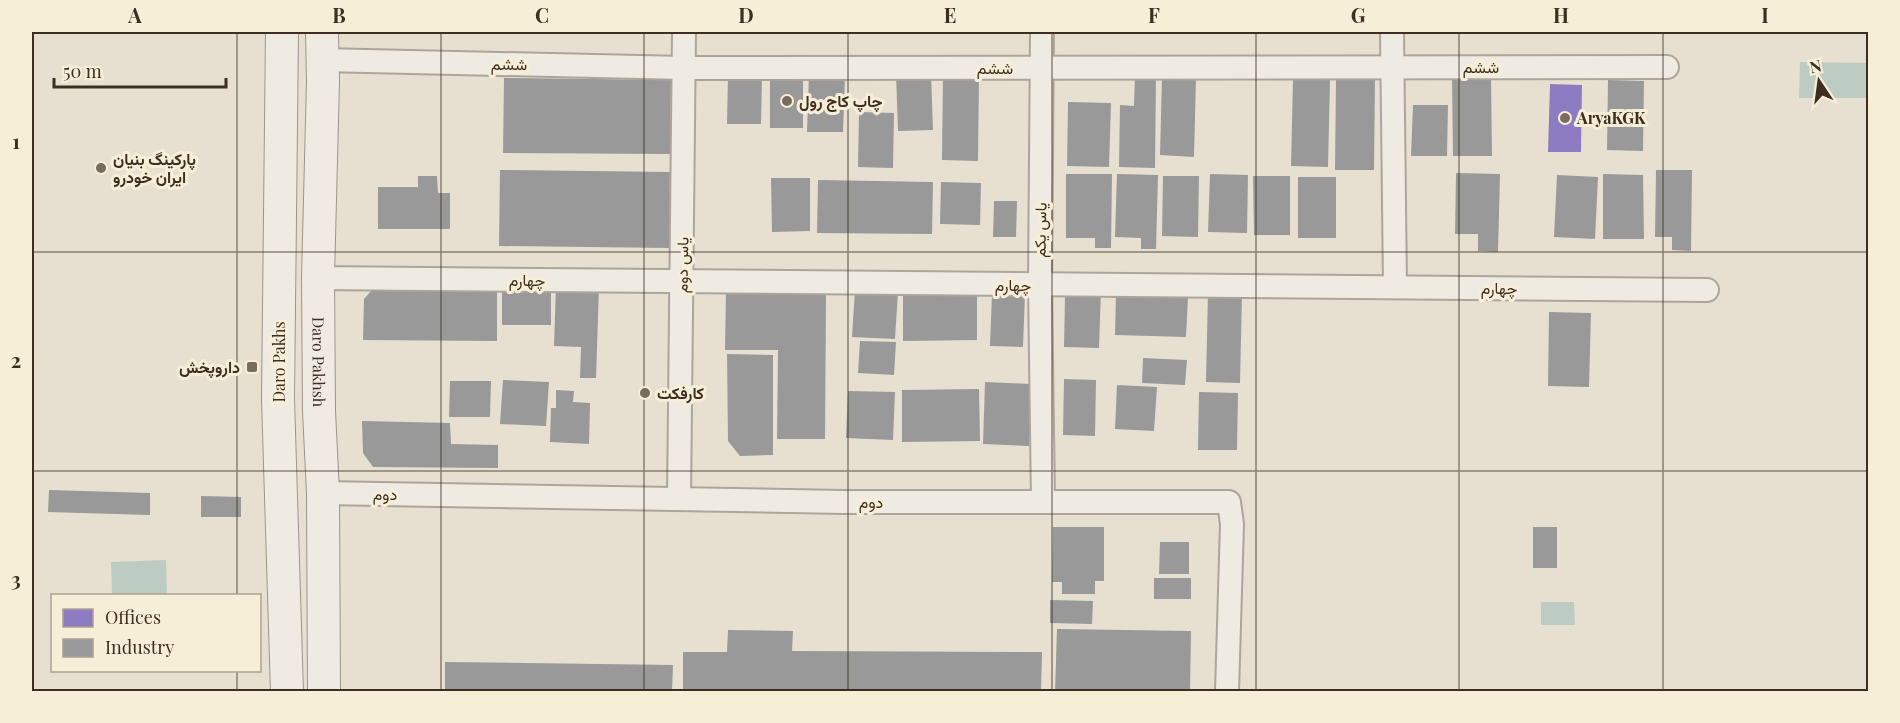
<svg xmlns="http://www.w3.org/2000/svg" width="1900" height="723" viewBox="0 0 1900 723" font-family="'Playfair Display',Vazirmatn,serif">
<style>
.water{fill:#bcccc2}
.offices{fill:#8e7cc3}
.industry{fill:#999}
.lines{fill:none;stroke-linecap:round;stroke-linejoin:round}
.street-casing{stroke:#ada599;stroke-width:26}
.secondary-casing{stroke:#9c958a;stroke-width:34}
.street{stroke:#efebe3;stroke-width:22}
.secondary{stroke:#efebe3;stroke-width:32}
.grid{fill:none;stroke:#3d2e20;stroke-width:1.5;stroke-opacity:0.55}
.poi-dot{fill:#786c5e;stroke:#f7eed8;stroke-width:2}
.labels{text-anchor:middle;stroke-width:6;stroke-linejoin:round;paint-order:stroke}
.street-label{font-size:16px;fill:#3d2e20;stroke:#f7eed8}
.poi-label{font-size:16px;font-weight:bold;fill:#3d2e20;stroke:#f7eed8;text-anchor:start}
.neatline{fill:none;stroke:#3d2e20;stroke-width:2}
.grid-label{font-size:20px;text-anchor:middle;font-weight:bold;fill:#3d2e20}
</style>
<rect width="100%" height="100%" fill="#e7e0d1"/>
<!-- water -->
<g class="water">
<polygon points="1800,62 1868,63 1868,98 1799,98"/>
<polygon points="166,560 167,595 112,595 111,562"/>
<polygon points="1541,602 1574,602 1575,625 1541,625"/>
</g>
<!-- offices -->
<polygon class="offices" points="1550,84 1582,85 1581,152 1548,152"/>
<!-- industry -->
<g class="industry">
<rect x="770" y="73" width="33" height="55"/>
<polygon points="931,73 933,130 898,131 896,74"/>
<polygon points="728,74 762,75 761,124 727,124"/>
<polygon points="809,74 845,75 843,132 807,132"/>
<polygon points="943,75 979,75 978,161 942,160"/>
<polygon points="1135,75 1156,76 1155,168 1119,167 1120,105 1134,106"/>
<polygon points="1162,76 1196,77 1194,157 1160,155"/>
<polygon points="504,78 671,80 670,154 503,153"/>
<polygon points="1491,78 1492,156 1453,156 1452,79"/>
<polygon points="1293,79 1330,80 1328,167 1291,166"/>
<polygon points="1336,79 1375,80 1374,170 1335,170"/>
<polygon points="1608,80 1644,81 1643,151 1607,150"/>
<polygon points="1068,102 1111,103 1109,167 1067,166"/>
<polygon points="1413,105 1448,105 1447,156 1411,156"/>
<polygon points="859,112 894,113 893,168 858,167"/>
<polygon points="500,170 670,172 669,248 499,246"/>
<polygon points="1656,170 1692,170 1691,251 1672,250 1672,237 1655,237"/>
<polygon points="1456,173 1500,174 1498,252 1478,251 1478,234 1455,234"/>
<polygon points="1066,174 1112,174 1111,248 1095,248 1095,238 1066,238"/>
<polygon points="1117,174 1158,175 1156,249 1141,249 1141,238 1115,237"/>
<polygon points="1210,174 1248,175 1247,233 1208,232"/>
<polygon points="1603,174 1643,175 1644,239 1603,239"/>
<polygon points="1557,175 1598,177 1595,239 1554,237"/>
<polygon points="418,176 437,176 438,193 450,193 450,229 378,229 378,187 418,187"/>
<polygon points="1163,176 1199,176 1198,237 1162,236"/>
<polygon points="1253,176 1290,176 1290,235 1254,235"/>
<rect x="1298" y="177" width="38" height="61"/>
<polygon points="771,178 810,178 810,231 772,232"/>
<polygon points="818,180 933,182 932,234 817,233"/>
<polygon points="941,182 981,183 980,225 940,224"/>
<polygon points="994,201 1017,201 1016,237 993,237"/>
<polygon points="556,286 599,287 596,378 580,378 581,347 554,346"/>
<rect x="502" y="287" width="49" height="38"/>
<polygon points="1071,289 1101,290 1099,348 1064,347 1065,297"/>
<polygon points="372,290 497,291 497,341 363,340 364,299"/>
<polygon points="855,290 898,292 895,339 852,337"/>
<polygon points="903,290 977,290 977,340 903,341"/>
<polygon points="726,291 826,291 825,439 777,439 778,350 725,350"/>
<polygon points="1208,292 1242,293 1240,383 1206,382"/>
<polygon points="992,293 1025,294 1023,347 990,346"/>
<polygon points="1116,294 1188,297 1186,337 1115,335"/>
<polygon points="1549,312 1591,313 1589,387 1548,386"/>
<polygon points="860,341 896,342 894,375 858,373"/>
<polygon points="727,354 773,355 773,455 740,456 728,441"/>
<polygon points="1143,358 1187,360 1185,385 1142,383"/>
<polygon points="1064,379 1096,380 1095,436 1063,435"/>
<polygon points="503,380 549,382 546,426 500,424"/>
<polygon points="450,381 491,381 490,417 449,417"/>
<polygon points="985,382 1031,384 1029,446 983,444"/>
<polygon points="1117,385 1157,387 1154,431 1115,429"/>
<polygon points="979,389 980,441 902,442 902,390"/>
<polygon points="556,390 574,391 573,402 590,403 589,444 550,442 551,408 556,408"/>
<polygon points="848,391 895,392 893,440 846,438"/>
<polygon points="1199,392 1238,393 1237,450 1198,450"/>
<polygon points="362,421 450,423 451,444 498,445 498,468 373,467 363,453"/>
<polygon points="49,490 150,493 150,515 48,512"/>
<polygon points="201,496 241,497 241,517 201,517"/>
<polygon points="1053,527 1104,527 1104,581 1095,581 1095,594 1062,594 1062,582 1052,582"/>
<rect x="1533" y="527" width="24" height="41"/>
<polygon points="1160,542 1189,542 1189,574 1159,574"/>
<rect x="1154" y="578" width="37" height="21"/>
<polygon points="1050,600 1093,601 1092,624 1050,623"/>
<polygon points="1057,629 1191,631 1190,692 1055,692"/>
<polygon points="728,630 793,631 792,651 1042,652 1041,692 683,692 683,652 727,652"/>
<polygon points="445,662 673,665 672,692 445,692"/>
</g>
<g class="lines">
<!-- street casing -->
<g class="street-casing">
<g id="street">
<polyline points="1042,32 1040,285 1043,501"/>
<polyline points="1392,32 1395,287"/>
<polyline points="322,60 684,68 1667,67"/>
<polyline points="318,278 1707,290"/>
<polyline points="323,493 844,502 1229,502 1232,524 1227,692"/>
<polyline points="679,499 684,32"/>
</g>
</g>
<!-- secondary casing -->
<g class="secondary-casing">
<g id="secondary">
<polyline points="282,32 278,399 287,692"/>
<path id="s1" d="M322 32 323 81 318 278 319 411 323 493 324 692"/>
</g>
</g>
<!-- street -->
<use href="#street" class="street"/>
<!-- secondary -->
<use href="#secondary" class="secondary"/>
</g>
<!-- grid -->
<path class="grid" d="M237 32V596M441 32V692M644 32V692M848 32V692M1052 32V692M1256 32V692M1459 32V692M1663 32V692M32 252H1868M32 471H1868M237 670V692"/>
<!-- markers -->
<g class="poi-dot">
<circle cx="787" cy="101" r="6"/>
<circle cx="1565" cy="118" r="6"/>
<circle cx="101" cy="168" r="6"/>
<rect x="246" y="361" width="12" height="12" rx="3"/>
<circle cx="645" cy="393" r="6"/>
</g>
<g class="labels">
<!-- street labels -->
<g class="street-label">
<text transform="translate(509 64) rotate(1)" y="6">ششم</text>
<text x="1481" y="73">ششم</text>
<text x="995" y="74">ششم</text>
<text transform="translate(1040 230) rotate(-89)" y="6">یاس یکم</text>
<text transform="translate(682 265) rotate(-89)" y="6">یاس دوم</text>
<text x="527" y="286">چهارم</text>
<text x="1013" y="291">چهارم</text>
<text x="1499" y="294">چهارم</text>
<text transform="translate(279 362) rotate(-90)" y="6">Daro Pakhs</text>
<text dy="6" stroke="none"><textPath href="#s1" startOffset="330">Daro Pakhsh</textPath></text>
<text transform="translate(385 494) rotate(1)" y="6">دوم</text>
<text x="871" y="508">دوم</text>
</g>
<!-- poi labels -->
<g class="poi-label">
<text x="799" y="107">چاپ کاج رول</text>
<text x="1577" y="124">AryaKGK</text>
<text x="113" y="165">پارکینگ بنیان<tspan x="113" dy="18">ایران خودرو</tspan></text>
<text x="240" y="373" text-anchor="end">داروپخش</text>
<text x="657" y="399">کارفکت</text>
</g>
</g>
<!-- border -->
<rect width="1900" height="723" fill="none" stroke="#f7eed8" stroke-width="66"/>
<!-- legend -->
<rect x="51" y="594" width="210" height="78" fill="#f7eed8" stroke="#ada18e" stroke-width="1.5"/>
<rect x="63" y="609" width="30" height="18" fill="#8e7cc3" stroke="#ada18e" stroke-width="1.5"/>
<text x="105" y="624" font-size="18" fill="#3d2e20">Offices</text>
<rect x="63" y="639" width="30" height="18" fill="#999999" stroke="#ada18e" stroke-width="1.5"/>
<text x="105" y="654" font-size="18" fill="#3d2e20">Industry</text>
<!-- north arrow -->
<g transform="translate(1819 81) rotate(347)" stroke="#f7eed8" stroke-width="4.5" paint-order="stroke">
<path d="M0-4.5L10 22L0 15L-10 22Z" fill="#3d2e20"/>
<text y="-9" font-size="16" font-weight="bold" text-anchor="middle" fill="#3d2e20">N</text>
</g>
<!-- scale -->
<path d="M54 78v9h172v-9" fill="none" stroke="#3d2e20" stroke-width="3"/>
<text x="63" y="78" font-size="18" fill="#3d2e20" stroke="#f7eed8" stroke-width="4.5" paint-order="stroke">50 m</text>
<rect x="33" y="33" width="1834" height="657" class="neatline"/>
<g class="grid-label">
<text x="135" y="23">A</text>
<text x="339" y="23">B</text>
<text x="542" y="23">C</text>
<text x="746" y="23">D</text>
<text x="950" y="23">E</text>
<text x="1154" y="23">F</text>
<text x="1358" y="23">G</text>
<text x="1561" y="23">H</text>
<text x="1765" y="23">I</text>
<text x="16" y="149">1</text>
<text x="16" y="368">2</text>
<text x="16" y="587">3</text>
</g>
</svg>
